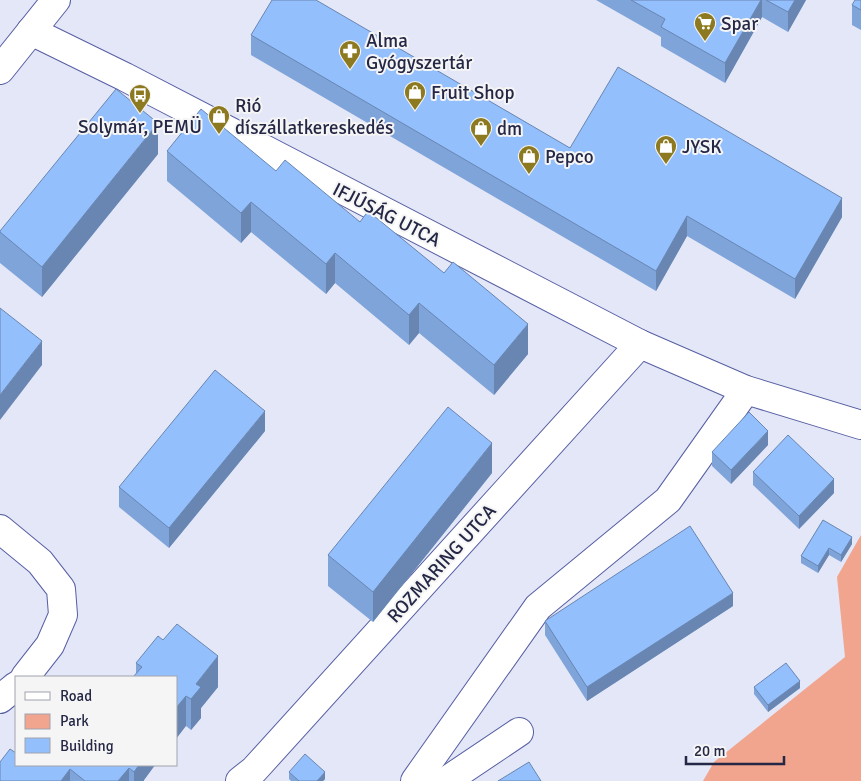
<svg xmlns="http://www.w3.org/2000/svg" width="861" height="781" viewBox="0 0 861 781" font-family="Signika,sans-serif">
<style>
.green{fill:#f1a48e}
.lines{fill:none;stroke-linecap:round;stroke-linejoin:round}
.street-casing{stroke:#575fa3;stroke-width:30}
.secondary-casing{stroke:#575fa3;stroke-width:30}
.street{stroke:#fff;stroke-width:28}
.secondary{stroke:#fff;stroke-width:28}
.wall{fill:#7fa4da}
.shaded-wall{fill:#6886b1}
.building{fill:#94bffd;stroke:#6886b1}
.labels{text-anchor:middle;stroke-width:4;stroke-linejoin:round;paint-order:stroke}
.poi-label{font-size:19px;fill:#242745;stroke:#f5f5f5;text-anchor:start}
.street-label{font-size:19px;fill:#242745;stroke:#f5f5f5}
</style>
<rect width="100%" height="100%" fill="#e4e7f7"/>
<!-- green -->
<polygon class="green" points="861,535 861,781 703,781 714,762 845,657 837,577"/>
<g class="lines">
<!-- street casing -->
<g class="street-casing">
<g id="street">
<polyline points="31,31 125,77 640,344 746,390 861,425"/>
<polyline points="0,529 40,562 61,589 63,615 50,645 25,677"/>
<polyline points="0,699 16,686"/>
<polyline points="240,781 254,770 640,344"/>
<polyline points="415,781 538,607 668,500 746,390"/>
<polyline points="446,781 519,732"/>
</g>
</g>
<!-- secondary casing -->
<g class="secondary-casing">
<polyline id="secondary" points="0,70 56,0"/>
</g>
<!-- street -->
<use href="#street" class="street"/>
<!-- secondary -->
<use href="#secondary" class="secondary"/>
</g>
<!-- wall -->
<g class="wall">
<polygon points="596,0 806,0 788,32 762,17 725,83 661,46 661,37"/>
<polygon points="861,0 861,30 852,25 852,5"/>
<polygon points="251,35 570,148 842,217 795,299 687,236 656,291 251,55"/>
<polygon points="167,151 276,171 360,222 528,354 494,395 419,333 409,345 335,283 326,294 251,232 241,243 167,181"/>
<polygon points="158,154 42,297 0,263 0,231"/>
<polygon points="265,431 169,548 119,507 119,487"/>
<polygon points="768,445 731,484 712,466 712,452"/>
<polygon points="753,472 834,493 799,529 753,485"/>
<polygon points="492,473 373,622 328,586 328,555"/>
<polygon points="823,520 852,544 841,562 829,555 818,573 801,563 801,556"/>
<polygon points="733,606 587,701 545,635 545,621"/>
<polygon points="136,663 218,687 201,708 201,718 191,730 186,726 136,674"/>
<polygon points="754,687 800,688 768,712 754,694"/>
<polygon points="16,753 16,765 155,765 144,780 144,781 0,781"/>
<polygon points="289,772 325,779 323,781 291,781 289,779"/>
</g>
<!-- shaded-wall -->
<g class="shaded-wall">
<polygon points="761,0 762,0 762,17 725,83 725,63"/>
<polygon points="795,0 806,0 788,32 788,12"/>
<polygon points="158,123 158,154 42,297 42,267"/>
<polygon points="842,198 842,217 795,299 795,279"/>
<polygon points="251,202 251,232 241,243 241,213"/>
<polygon points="687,216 687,236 656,291 656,271"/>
<polygon points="335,253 335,283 326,294 326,264"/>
<polygon points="419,303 419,333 409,345 409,315"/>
<polygon points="528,324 528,354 494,395 494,365"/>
<polygon points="42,341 42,365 0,420 0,395"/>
<polygon points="265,411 265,431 169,548 169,528"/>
<polygon points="768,431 768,445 731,484 731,470"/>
<polygon points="492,443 492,473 373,622 373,592"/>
<polygon points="834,479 834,493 799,529 799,516"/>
<polygon points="852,537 852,544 841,562 841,555"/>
<polygon points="829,548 829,555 818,573 818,566"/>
<polygon points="733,593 733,606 587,701 587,687"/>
<polygon points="218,656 218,687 201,708 201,718 191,730 191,699 196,684"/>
<polygon points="800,681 800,688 768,712 768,705"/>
<polygon points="186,696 186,726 176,739 176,708"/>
<polygon points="139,765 155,765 144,780 144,781 134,781 134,772"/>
<polygon points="129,768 129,781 118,781"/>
<polygon points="70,769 70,781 61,781"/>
<polygon points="325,772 325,779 323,781 317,781"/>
</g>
<!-- building -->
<g class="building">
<polygon points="272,0 316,0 570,148 618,67 842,198 795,279 687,216 656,271 251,35"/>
<polygon points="631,0 761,0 725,63 661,27 665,19"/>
<polygon points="766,0 795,0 788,12"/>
<polygon points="855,0 861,0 861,10 852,5"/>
<polygon points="116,89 158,123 42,267 0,232 0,231"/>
<polygon points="201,109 276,171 285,160 360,222 368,211 444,273 453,262 528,324 494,365 419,303 409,315 335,253 326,264 251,202 241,213 167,151"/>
<polygon points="0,308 42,341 0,395"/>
<polygon points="215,370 265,411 169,528 119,487"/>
<polygon points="448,407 492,443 373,592 328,555"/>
<polygon points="749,412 768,431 731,470 712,452"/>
<polygon points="788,435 834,479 799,516 753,472"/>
<polygon points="823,520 852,537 841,555 829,548 818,566 801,556"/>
<polygon points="690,526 733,593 587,687 545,621"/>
<polygon points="177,624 218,656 196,684 201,687 191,699 186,696 176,708 176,677 133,677 142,667 136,663 158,636 163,640"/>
<polygon points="786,663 800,681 768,705 754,687"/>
<polygon points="10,749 16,753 16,765 139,765 134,772 129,768 118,781 85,781 70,769 61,781 0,781 0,762"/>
<polygon points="305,754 325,772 317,781 299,781 289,772"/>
<polygon points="529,762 541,781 498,781"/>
</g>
<!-- icons -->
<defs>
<g id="supermarket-pin" transform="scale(1.125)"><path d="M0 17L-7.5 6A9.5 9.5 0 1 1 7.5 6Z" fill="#8d7a20" stroke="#f5f5f5"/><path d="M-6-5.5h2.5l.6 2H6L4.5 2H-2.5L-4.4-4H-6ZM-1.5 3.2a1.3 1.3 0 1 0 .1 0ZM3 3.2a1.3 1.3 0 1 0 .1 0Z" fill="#fff"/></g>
<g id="pharmacy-pin" transform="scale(1.125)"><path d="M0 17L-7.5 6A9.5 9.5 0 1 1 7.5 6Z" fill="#8d7a20" stroke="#f5f5f5"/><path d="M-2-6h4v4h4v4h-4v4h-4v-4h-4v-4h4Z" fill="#fff"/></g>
<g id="shop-pin" transform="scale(1.125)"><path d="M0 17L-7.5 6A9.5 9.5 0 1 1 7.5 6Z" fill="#8d7a20" stroke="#f5f5f5"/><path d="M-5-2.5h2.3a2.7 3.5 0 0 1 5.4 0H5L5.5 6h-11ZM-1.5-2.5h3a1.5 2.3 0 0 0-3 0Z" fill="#fff"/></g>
<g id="bus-pin" transform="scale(1.125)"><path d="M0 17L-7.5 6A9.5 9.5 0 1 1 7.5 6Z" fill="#8d7a20" stroke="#f5f5f5"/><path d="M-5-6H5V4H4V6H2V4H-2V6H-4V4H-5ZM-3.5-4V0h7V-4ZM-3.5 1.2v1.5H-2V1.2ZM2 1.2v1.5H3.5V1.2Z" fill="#fff"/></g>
</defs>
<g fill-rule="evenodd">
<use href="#supermarket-pin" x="705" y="23"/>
<use href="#pharmacy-pin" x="350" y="51"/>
<use href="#shop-pin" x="415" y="92"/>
<use href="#bus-pin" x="140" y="95"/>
<use href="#shop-pin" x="219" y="116"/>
<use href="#shop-pin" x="481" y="128"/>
<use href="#shop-pin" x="666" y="146"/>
<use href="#shop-pin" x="529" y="156"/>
</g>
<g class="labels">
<!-- poi labels -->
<g class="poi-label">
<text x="721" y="30">Spar</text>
<text x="366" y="47">Alma<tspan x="366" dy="22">Gyógyszertár</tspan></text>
<text x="431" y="99">Fruit Shop</text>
<text x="235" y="112">Rió<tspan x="235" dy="22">díszállatkereskedés</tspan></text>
<text x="140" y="133" text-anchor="middle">Solymár, PEMÜ</text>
<text x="497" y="135">dm</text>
<text x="682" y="153">JYSK</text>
<text x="545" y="163">Pepco</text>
</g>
<!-- street labels -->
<g class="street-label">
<text transform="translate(387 214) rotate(27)" y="7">IFJÚSÁG UTCA</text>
<text transform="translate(441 563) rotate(-48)" y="7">ROZMARING UTCA</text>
</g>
</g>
<!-- legend -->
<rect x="15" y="676" width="162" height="90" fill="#f5f5f5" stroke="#a1a3af"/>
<rect x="25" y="692" width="25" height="8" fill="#ffffff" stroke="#a1a3af"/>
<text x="60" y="701" font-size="15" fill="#242745">Road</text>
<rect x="25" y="714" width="25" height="15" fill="#f1a48e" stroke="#a1a3af"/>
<text x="60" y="726" font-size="15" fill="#242745">Park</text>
<rect x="25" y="738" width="25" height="15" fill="#94bffd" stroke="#a1a3af"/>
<text x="60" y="751" font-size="15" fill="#242745">Building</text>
<!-- scale -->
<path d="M686 756v8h98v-8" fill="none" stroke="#242745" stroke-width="2.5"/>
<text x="694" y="756" font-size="15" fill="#242745" stroke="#f5f5f5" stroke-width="4" paint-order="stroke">20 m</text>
</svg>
